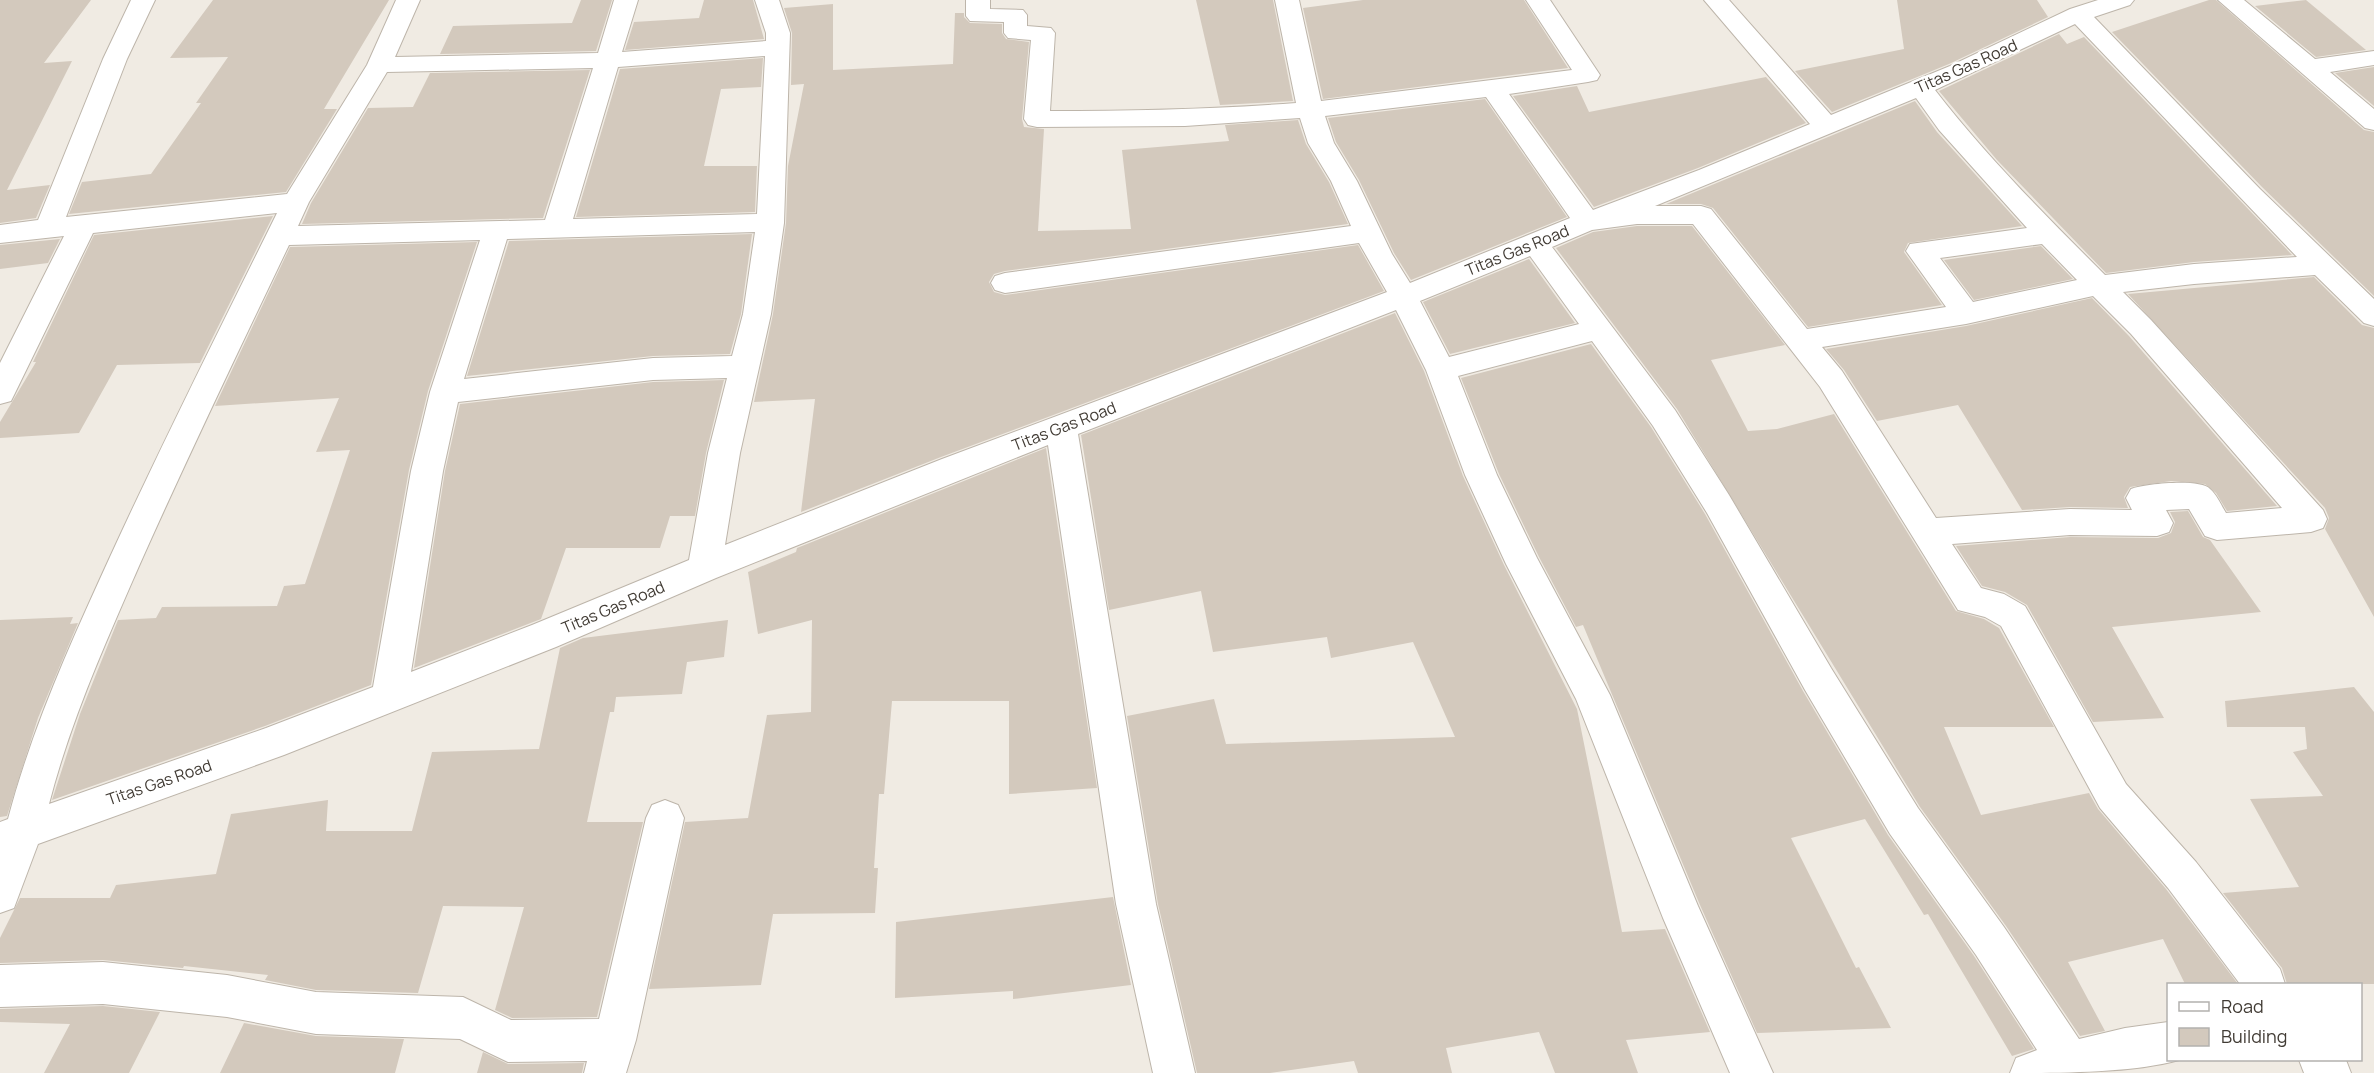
<svg xmlns="http://www.w3.org/2000/svg" width="2374" height="1073" viewBox="0 0 2374 1073" font-family="Manrope,sans-serif">
<style>
.building{fill:#d3c9bd}
.lines{fill:none;stroke-linecap:round;stroke-linejoin:round}
.minor-casing{stroke:#bdb5aa;stroke-width:2}
.minor{fill:#fff;fill-rule:evenodd}
.labels{text-anchor:middle;stroke-width:5;stroke-linejoin:round;paint-order:stroke}
.street-label{font-size:16px;fill:#413b34;stroke:#fff}
</style>
<rect width="100%" height="100%" fill="#f0ebe3"/>
<!-- building -->
<g class="building">
<polygon points="0,0 91,0 44,63 72,61 7,190 50,185 36,218 0,223"/>
<polygon points="213,0 389,0 324,109 337,109 286,192 69,214 82,182 151,174 201,103 196,103 228,57 170,58"/>
<polygon points="581,0 612,0 596,51 440,54 453,26 572,23"/>
<polygon points="704,0 753,0 764,39 625,50 634,22 699,18"/>
<polygon points="1196,0 1273,0 1293,101 1220,105"/>
<polygon points="1363,0 1524,0 1568,68 1323,99 1303,8"/>
<polygon points="1897,0 2037,0 2048,17 1949,64 1832,112 1795,71 1904,49"/>
<polygon points="2209,0 2216,0 2364,130 2374,132 2374,296 2262,187 2112,32"/>
<polygon points="2306,0 2366,50 2316,57 2255,6"/>
<polygon points="833,4 833,70 953,64 955,13 964,13 964,17 970,23 1002,24 1002,33 1006,39 1029,42 1022,119 1024,127 1044,129 1038,231 1131,229 1122,150 1229,141 1225,125 1298,120 1306,144 1329,182 1348,224 1005,271 994,274 989,282 994,292 1005,295 1358,245 1384,291 941,457 801,512 815,399 754,402 773,314 786,223 788,166 804,84 791,85 792,33 784,8"/>
<polygon points="2059,34 2067,44 2084,37 2292,255 2194,262 2106,273 1997,160 1939,91"/>
<polygon points="763,58 761,87 721,89 704,166 757,166 755,212 576,217 620,69"/>
<polygon points="2374,67 2374,106 2335,73"/>
<polygon points="590,70 543,218 302,224 311,203 368,108 413,107 430,73"/>
<polygon points="1766,77 1806,123 1698,168 1594,207 1513,96 1577,86 1589,112"/>
<polygon points="1485,99 1567,217 1411,280 1394,253 1359,180 1336,142 1328,118"/>
<polygon points="1915,101 1937,132 2022,226 1908,243 1904,252 1942,305 1808,327 1713,208 1701,204 1666,204"/>
<polygon points="273,216 200,363 117,365 79,433 0,438 0,422 36,362 33,362 94,235"/>
<polygon points="1637,226 1692,226 1785,345 1711,360 1748,431 1777,429 1834,414 1956,611 1984,619 1999,628 2054,727 1944,727 1981,815 2089,793 2098,809 2166,889 2238,984 2185,984 2163,939 2068,962 2105,1031 2080,1036 2006,926 1920,807 1677,409 1556,248 1593,232"/>
<polygon points="752,234 741,314 730,354 653,356 467,376 509,241"/>
<polygon points="60,239 48,263 0,269 0,245"/>
<polygon points="477,242 428,391 409,470 371,685 265,726 52,800 80,714 118,620 156,618 162,607 277,606 284,586 305,584 350,450 316,452 339,398 215,406 290,247"/>
<polygon points="2041,246 2073,279 1974,300 1944,260"/>
<polygon points="1529,259 1575,323 1450,354 1423,302"/>
<polygon points="2314,277 2362,325 2374,328 2374,617 2325,529 2329,518 2325,508 2128,294"/>
<polygon points="2092,298 2129,336 2277,506 2227,511 2216,493 2205,484 2171,481 2130,487 2124,497 2128,508 2070,507 2022,510 1958,405 1877,421 1844,370 1826,349 1966,326"/>
<polygon points="1395,313 1424,371 1463,476 1504,565 1577,709 1622,932 1665,929 1710,1032 1626,1040 1638,1073 1555,1073 1539,1032 1446,1048 1452,1073 1358,1073 1354,1061 1270,1073 1197,1073 1158,904 1127,716 1214,699 1226,744 1455,737 1413,642 1331,658 1327,637 1213,652 1201,591 1109,610 1081,435"/>
<polygon points="1591,344 1651,427 1705,514 1803,691 1888,835 1974,956 2034,1049 2012,1056 1928,914 1924,915 1865,819 1791,838 1856,968 1859,967 1891,1028 1757,1033 1700,905 1583,625 1576,627 1539,557 1499,474 1461,378"/>
<polygon points="724,380 706,453 695,516 670,516 660,548 566,548 541,619 414,668 445,471 460,404 653,382"/>
<polygon points="1046,448 1097,788 1009,794 1009,701 892,701 884,794 879,794 874,868 878,868 875,913 773,914 761,985 649,989 685,822 748,818 767,715 811,712 812,620 758,634 748,572 796,552 797,548"/>
<polygon points="2188,511 2203,537 2210,540 2261,612 2112,627 2164,718 2093,722 2027,605 2005,592 1982,586 1956,546 2070,537 2158,538 2171,533 2175,522 2170,512"/>
<polygon points="73,617 70,624 78,623 38,718 7,816 0,817 0,620"/>
<polygon points="728,620 724,657 687,662 682,694 616,697 614,712 610,712 587,822 643,822 597,1017 512,1018 495,1010 524,907 443,906 418,993 316,990 265,980 268,975 184,966 183,968 103,960 0,963 0,938 20,898 110,898 116,885 216,874 231,814 328,800 326,831 412,831 432,752 539,749 560,648 583,638"/>
<polygon points="2354,687 2374,712 2374,984 2287,984 2282,968 2223,893 2299,887 2250,799 2323,796 2293,752 2307,749 2305,727 2227,727 2225,701"/>
<polygon points="1113,897 1131,985 1013,999 1013,991 895,998 896,922"/>
<polygon points="103,1006 160,1012 129,1073 44,1073 70,1024 0,1022 0,1009"/>
<polygon points="244,1023 316,1036 404,1039 395,1073 220,1073"/>
<polygon points="483,1052 508,1064 584,1063 582,1073 477,1073"/>
</g>
<g class="lines">
<!-- minor casing -->
<g class="minor-casing">
<g id="minor">
<path d="M131 0H155L127 59 66 217 287 194 367 65 396 0H420L395 57 598 53 614 0H638L622 52 766 41V33L755 0H779L790 33 784 223 771 314 740 453 725 545 942 459 1387 292 1359 243 1005 293 995 290 991 283 995 276 1005 273 1351 226 1331 181 1308 143 1300 118 1185 126 1037 127 1028 125 1024 119 1031 40 1008 38 1004 33V22L970 21 966 16V0H990V9L1023 10 1027 15V26L1051 28 1055 33 1050 111C1132 111 1214 109 1296 103L1275 0H1299L1321 101 1572 70 1526 0H1550L1600 75 1597 80 1588 82 1509 94 1593 210 1699 170 1810 124 1704 0H1729L1831 115 1950 66 2070 9 2098 0H2134L2130 5 2094 17 2260 189 2374 299V326L2364 323 2315 275 2194 284 2123 292 2151 320 2323 510 2327 519 2323 528 2311 532 2217 540 2205 536 2189 509 2166 510 2173 523 2169 532 2157 536 2070 535 1952 544 1981 588 2004 594 2025 606 2126 784 2196 862 2280 969 2285 984H2240L2168 888 2100 808 2001 626 1985 617 1958 610 1820 387 1693 224H1637L1592 230 1552 247 1675 410 1729 495 1831 668 1918 808 2004 927 2079 1039 2125 1028 2168 1022V1060H2179C2133 1073 2060 1073 2010 1073L2016 1058 2037 1050 1976 955 1890 834 1805 690 1707 513 1653 426 1592 341 1458 376 1497 475 1537 558 1610 695 1698 906 1773 1073H1730L1663 918 1576 699 1506 564 1465 475 1426 370 1396 310 1078 434 1156 904 1195 1073H1153L1116 904 1048 445 716 578 556 647 284 755 38 844 14 908 0 913V822L8 819C32 728 71 642 110 557 163 441 221 327 277 213L93 233 15 393 11 401 0 404V363L64 236 0 243V225L38 220 103 59ZM2075 24 2297 257 2194 264 2105 275C2046 216 1986 156 1935 90ZM765 56 757 214 573 219 618 67ZM593 68 545 220 298 226 309 202 387 72ZM1486 97 1570 218 1410 283 1392 254 1357 181 1334 143 1325 116ZM1916 98 1939 130 2027 228 1910 244 1906 251 1946 307 1807 329 1711 209 1701 206H1655ZM755 232 743 314 732 356 653 358 464 379 507 239ZM480 240 430 392 411 471 373 687 266 728 49 804C70 722 105 644 139 566 187 458 238 352 289 245ZM2042 244 2077 280 1973 302 1940 258ZM1530 256 1579 324 1449 357 1420 301ZM2093 296 2131 334 2282 508 2226 513C2221 505 2217 495 2210 489 2200 478 2144 484 2131 489L2126 498 2132 510 2070 509 1936 518 1842 371 1822 347 1966 324ZM727 378 708 453 689 560 532 625 411 672 443 471 458 402 653 380Z"/>
<polygon points="2218,0 2244,0 2315,59 2374,51 2374,65 2330,72 2374,109 2374,130 2365,128"/>
<polygon points="665,800 678,805 684,818 636,1040 626,1073 584,1073 587,1061 508,1062 460,1039 316,1034 227,1017 103,1004 0,1007 0,965 103,962 227,975 316,992 463,997 511,1020 599,1019 646,818 652,805"/>
<polygon points="2299,1060 2346,1060 2351,1073 2304,1073"/>
</g>
</g>
<!-- minor -->
<use href="#minor" class="minor"/>
</g>
<g class="labels">
<!-- street labels -->
<g class="street-label">
<text transform="translate(1966 66) rotate(-24)" y="6">Titas Gas Road</text>
<text transform="translate(1517 250) rotate(-22)" y="6">Titas Gas Road</text>
<text transform="translate(1064 426) rotate(-21)" y="6">Titas Gas Road</text>
<text transform="translate(613 607) rotate(-23)" y="6">Titas Gas Road</text>
<text transform="translate(159 782) rotate(-19)" y="6">Titas Gas Road</text>
</g>
</g>
<!-- legend -->
<rect x="2167" y="983" width="195" height="78" fill="#ffffff" stroke="#b3b1ae" stroke-width="1.5"/>
<rect x="2179" y="1002" width="30" height="9" fill="#ffffff" stroke="#b3b1ae" stroke-width="1.5"/>
<text x="2221" y="1013" font-size="18" fill="#413b34">Road</text>
<rect x="2179" y="1028" width="30" height="18" fill="#d3c9bd" stroke="#b3b1ae" stroke-width="1.5"/>
<text x="2221" y="1043" font-size="18" fill="#413b34">Building</text>
</svg>
